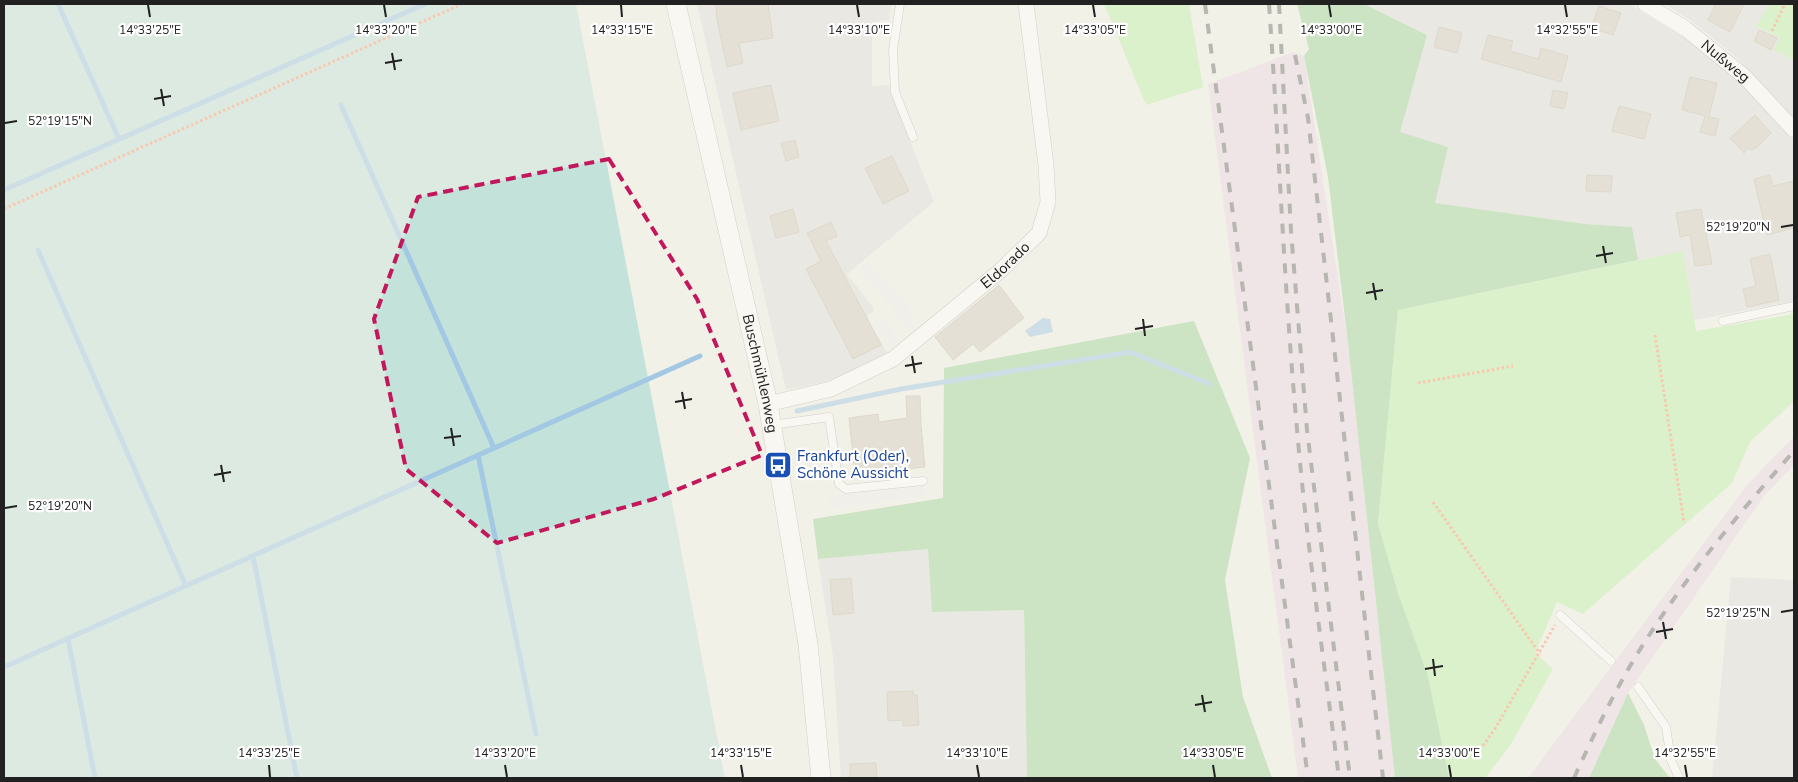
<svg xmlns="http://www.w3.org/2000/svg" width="1798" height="782" viewBox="0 0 1798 782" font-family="'Nunito Sans',sans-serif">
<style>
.residential{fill:#dfdede}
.industrial{fill:#ecd8e4}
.grass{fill:#bdf1a8}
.forest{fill:#9dd597}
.wetland{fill:#c2e2da}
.parking{fill:#ededed}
.water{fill:#a3c8e4}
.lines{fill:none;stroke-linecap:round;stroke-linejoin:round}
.stream{stroke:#a3c8e4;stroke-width:5}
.building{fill:#d3ccbf;stroke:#c6bba7}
.service-casing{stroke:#a8a8a8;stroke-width:9}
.minor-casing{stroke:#a8a8a8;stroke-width:16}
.tertiary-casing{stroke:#a8a8a8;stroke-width:20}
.path{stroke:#ff986b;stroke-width:3;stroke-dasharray:2.5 2.5;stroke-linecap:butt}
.service{stroke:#fff;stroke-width:8}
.minor{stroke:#fff;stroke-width:15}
.tertiary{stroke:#fff;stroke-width:19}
.rail{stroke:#6f6f6f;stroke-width:4;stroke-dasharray:10 10;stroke-linecap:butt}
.marked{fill:none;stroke:#c2185b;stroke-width:4;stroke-dasharray:10 6;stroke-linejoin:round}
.ticks{fill:none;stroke:#212121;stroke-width:2}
.labels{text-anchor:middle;stroke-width:4.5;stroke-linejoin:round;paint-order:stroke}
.street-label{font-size:15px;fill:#212121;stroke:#fff}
.transit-label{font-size:15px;fill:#164399;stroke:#fff;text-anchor:start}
.ticks-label{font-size:12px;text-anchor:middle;fill:#212121;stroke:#fff;stroke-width:4.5;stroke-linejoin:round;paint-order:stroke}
</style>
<rect width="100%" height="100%" fill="#f2f1e7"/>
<!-- residential -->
<g class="residential">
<polygon points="697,4 891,4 889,20 872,22 872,86 888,85 934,202 847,274 875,310 867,316 887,353 857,369 825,382 786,390"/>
<polygon points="1364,4 1629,4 1689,41 1736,78 1794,140 1794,301 1694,320 1683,251 1638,260 1632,227 1585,224 1435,203 1399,132 1427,35"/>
<polygon points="1665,4 1770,4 1757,26 1779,37 1774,50 1794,60 1794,119 1737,58 1690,20"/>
<polygon points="929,549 933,612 1024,610 1027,778 841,778 833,657 818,559"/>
<polygon points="1731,577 1794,580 1794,778 1712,778"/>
</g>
<!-- industrial -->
<g class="industrial">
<polygon points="1293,52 1304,56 1348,343 1395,778 1298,778 1208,84"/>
<polygon points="1794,436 1794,465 1764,496 1628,693 1589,778 1528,778 1747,485"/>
</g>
<!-- grass -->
<g class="grass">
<polygon points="1104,4 1189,4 1203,87 1146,105"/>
<polygon points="1770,4 1794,4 1794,60 1774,50 1779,37 1756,26"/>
<polygon points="1683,251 1696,331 1794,314 1794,401 1750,442 1732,483 1583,614 1557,602 1535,653 1553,669 1510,746 1485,778 1449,778 1428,676 1399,596 1378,524 1398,310"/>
</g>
<!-- forest -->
<g class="forest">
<polygon points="1297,4 1364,4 1427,35 1400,132 1448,147 1435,203 1585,224 1632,227 1638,260 1398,310 1378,524 1399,596 1428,676 1449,778 1395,778 1348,343 1328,177 1304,56 1309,49"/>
<polygon points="1194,321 1250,458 1225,580 1243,697 1272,778 1027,778 1024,610 932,612 928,549 818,559 813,519 943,498 944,368"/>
<polygon points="1628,693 1644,725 1655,759 1670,778 1589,778"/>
</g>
<!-- wetland -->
<polygon class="wetland" points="4,4 576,4 725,778 4,778"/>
<!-- parking -->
<g class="parking">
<polygon points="868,261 919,321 910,329 859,269"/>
<polygon points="881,317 901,342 892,349 872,324"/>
<polygon points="924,485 925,496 829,508 829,497"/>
</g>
<!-- water -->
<polygon class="water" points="1043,318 1050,319 1053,332 1030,337 1025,331"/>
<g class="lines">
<!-- stream -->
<g class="stream">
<polyline points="58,4 119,139"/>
<polyline points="341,105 494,448"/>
<polyline points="4,190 425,4"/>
<polyline points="38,250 186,586"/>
<polyline points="797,411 901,389 1130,352 1210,384"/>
<polyline points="478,455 536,734"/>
<polyline points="253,556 297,778"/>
<polyline points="68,639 95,778"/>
<polyline points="4,667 700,356"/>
</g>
</g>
<!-- building -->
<g class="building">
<polygon points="716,4 768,4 773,38 739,43 743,63 727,67 717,20"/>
<polygon points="1716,4 1744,4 1730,32 1708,20"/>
<polygon points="1599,6 1621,13 1613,35 1591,28"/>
<polygon points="1439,27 1462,33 1457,53 1434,47"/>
<polygon points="1759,30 1777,38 1771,50 1754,41"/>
<polygon points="1488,35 1513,41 1510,51 1538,59 1541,48 1568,56 1561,82 1481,59"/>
<polygon points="1690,77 1717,83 1709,117 1719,119 1715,136 1700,132 1705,116 1682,110"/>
<polygon points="771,85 779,121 741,130 733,93"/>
<polygon points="1553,90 1568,93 1564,109 1550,106"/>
<polygon points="1619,106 1651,114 1644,139 1612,131"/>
<polygon points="1755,115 1771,133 1757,147 1751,150 1749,148 1744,153 1730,138"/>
<polygon points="795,140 799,157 786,161 781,143"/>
<polygon points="892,156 909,191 883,204 865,168"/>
<polygon points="1587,175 1612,176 1611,192 1586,191"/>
<polygon points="1770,175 1773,186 1794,181 1794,228 1767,235 1754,179"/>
<polygon points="793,209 799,232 776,238 770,216"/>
<polygon points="1701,209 1712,264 1695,266 1690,235 1680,237 1676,213"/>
<polygon points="831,222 837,236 826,241 881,345 853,359 806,269 821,261 807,233"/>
<polygon points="1770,254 1779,300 1747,307 1743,289 1756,286 1750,259"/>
<polygon points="999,285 1024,318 980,352 973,344 953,360 935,337"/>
<polygon points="906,396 920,396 921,425 925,467 855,474 849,418 878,414 879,422 907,418"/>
<polygon points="851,578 854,613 833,615 830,580"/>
<polygon points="913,691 913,695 917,695 919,725 903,726 903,720 888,721 887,692"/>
<polygon points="876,763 877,778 850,778 850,764"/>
</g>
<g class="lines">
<!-- service casing -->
<g class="service-casing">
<g id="service">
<polyline points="900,4 893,50 895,92 913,137"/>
<polyline points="1723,321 1794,306"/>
<polyline points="772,425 829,417 839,484 846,489 923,481"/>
<polyline points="1560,615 1611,661"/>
<polyline points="1638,687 1666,727 1671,760 1679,778"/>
</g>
</g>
<!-- minor casing -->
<g class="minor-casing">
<g id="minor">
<path id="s1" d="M1645 4 1686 29 1745 77 1794 130"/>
<path id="s2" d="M768 404 831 389 893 359 1000 271 1039 233 1048 202 1046 165 1026 4"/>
</g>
</g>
<!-- tertiary casing -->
<g class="tertiary-casing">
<g id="tertiary">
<path id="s3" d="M676 4 768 404 808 644 821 778"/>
</g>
</g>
<!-- path -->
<g class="path">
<polyline points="1772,31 1785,4"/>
<polyline points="4,209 462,4"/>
<polyline points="1655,335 1684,523"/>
<polyline points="1418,383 1513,366"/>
<polyline points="1433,502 1540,654"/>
<polyline points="1483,746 1496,727 1555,625"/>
</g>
<!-- service -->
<use href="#service" class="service"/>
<!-- minor -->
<use href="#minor" class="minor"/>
<!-- tertiary -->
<use href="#tertiary" class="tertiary"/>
<!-- rail -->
<g class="rail">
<polyline points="1205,4 1308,778"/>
<path d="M1269 4C1279 145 1284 287 1297 429 1307 546 1324 662 1339 778"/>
<polyline points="1279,4 1291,231 1307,430 1350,778"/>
<polyline points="1295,55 1308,118 1383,778"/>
<path d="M1574 778C1596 730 1619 681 1648 637 1691 570 1742 510 1794 451"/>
</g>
</g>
<!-- marked area -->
<path d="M0 0H1798V782H0ZM609 159 697 299 762 455 654 499 497 543 406 469 374 319 418 197Z" fill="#f2f1e7" fill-opacity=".55" fill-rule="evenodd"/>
<path class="marked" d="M609 159 697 299 762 455 654 499 497 543 406 469 374 319 418 197Z"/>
<!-- ticks -->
<path class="ticks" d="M148 5 150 17M384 5 386 17M621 5 622 17M857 5 859 17M1093 5 1095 17M1329 5 1331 17M1565 5 1567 17M392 53 395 70M385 63 402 60M161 89 164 106M154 99 171 96M5 123 17 121M1781 227 1793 225M1603 246 1606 263M1596 256 1613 253M1373 283 1376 300M1366 293 1383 290M1143 319 1145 336M1135 329 1153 326M912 356 915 373M905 366 922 363M682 392 685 409M675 402 692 399M451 428 454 446M444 438 461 436M221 465 224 482M214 475 231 472M5 508 17 506M1781 612 1793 610M1663 622 1666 639M1656 632 1673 629M1433 659 1435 676M1425 669 1443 666M1202 695 1205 712M1195 705 1212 702M269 765 270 777M505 765 507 777M741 765 743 777M977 765 979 777M1213 765 1215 777M1449 765 1451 777M1685 765 1687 777"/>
<!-- icons -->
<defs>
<g id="bus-square" transform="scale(1.4375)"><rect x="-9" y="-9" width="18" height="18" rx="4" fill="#1a4fb4" stroke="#fff"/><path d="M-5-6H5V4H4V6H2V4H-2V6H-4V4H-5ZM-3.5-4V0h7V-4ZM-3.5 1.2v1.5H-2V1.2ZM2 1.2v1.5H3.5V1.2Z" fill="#fff"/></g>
</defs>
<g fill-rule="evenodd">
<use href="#bus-square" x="778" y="465"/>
</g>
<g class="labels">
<!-- street labels -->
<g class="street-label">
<text dy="5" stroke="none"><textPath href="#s1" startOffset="99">Nußweg</textPath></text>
<text dy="5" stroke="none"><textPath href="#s2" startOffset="280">Eldorado</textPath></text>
<text dy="5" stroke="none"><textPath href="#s3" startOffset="379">Buschmühlenweg</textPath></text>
</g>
<!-- transit labels -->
<g class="transit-label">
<text x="797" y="461">Frankfurt (Oder),<tspan x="797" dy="17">Schöne Aussicht</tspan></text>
</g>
</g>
<g class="ticks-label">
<text x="150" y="34">14°33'25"E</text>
<text x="386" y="34">14°33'20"E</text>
<text x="622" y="34">14°33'15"E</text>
<text x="859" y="34">14°33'10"E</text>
<text x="1095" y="34">14°33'05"E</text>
<text x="1331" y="34">14°33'00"E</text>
<text x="1567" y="34">14°32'55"E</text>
<text x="60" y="125">52°19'15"N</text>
<text x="1738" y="231">52°19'20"N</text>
<text x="60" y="510">52°19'20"N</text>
<text x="1738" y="617">52°19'25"N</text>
<text x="269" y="757">14°33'25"E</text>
<text x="505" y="757">14°33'20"E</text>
<text x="741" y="757">14°33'15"E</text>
<text x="977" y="757">14°33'10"E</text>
<text x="1213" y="757">14°33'05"E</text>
<text x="1449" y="757">14°33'00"E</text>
<text x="1685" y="757">14°32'55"E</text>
</g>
<!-- border -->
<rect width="1798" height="782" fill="none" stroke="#212121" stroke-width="10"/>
</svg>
